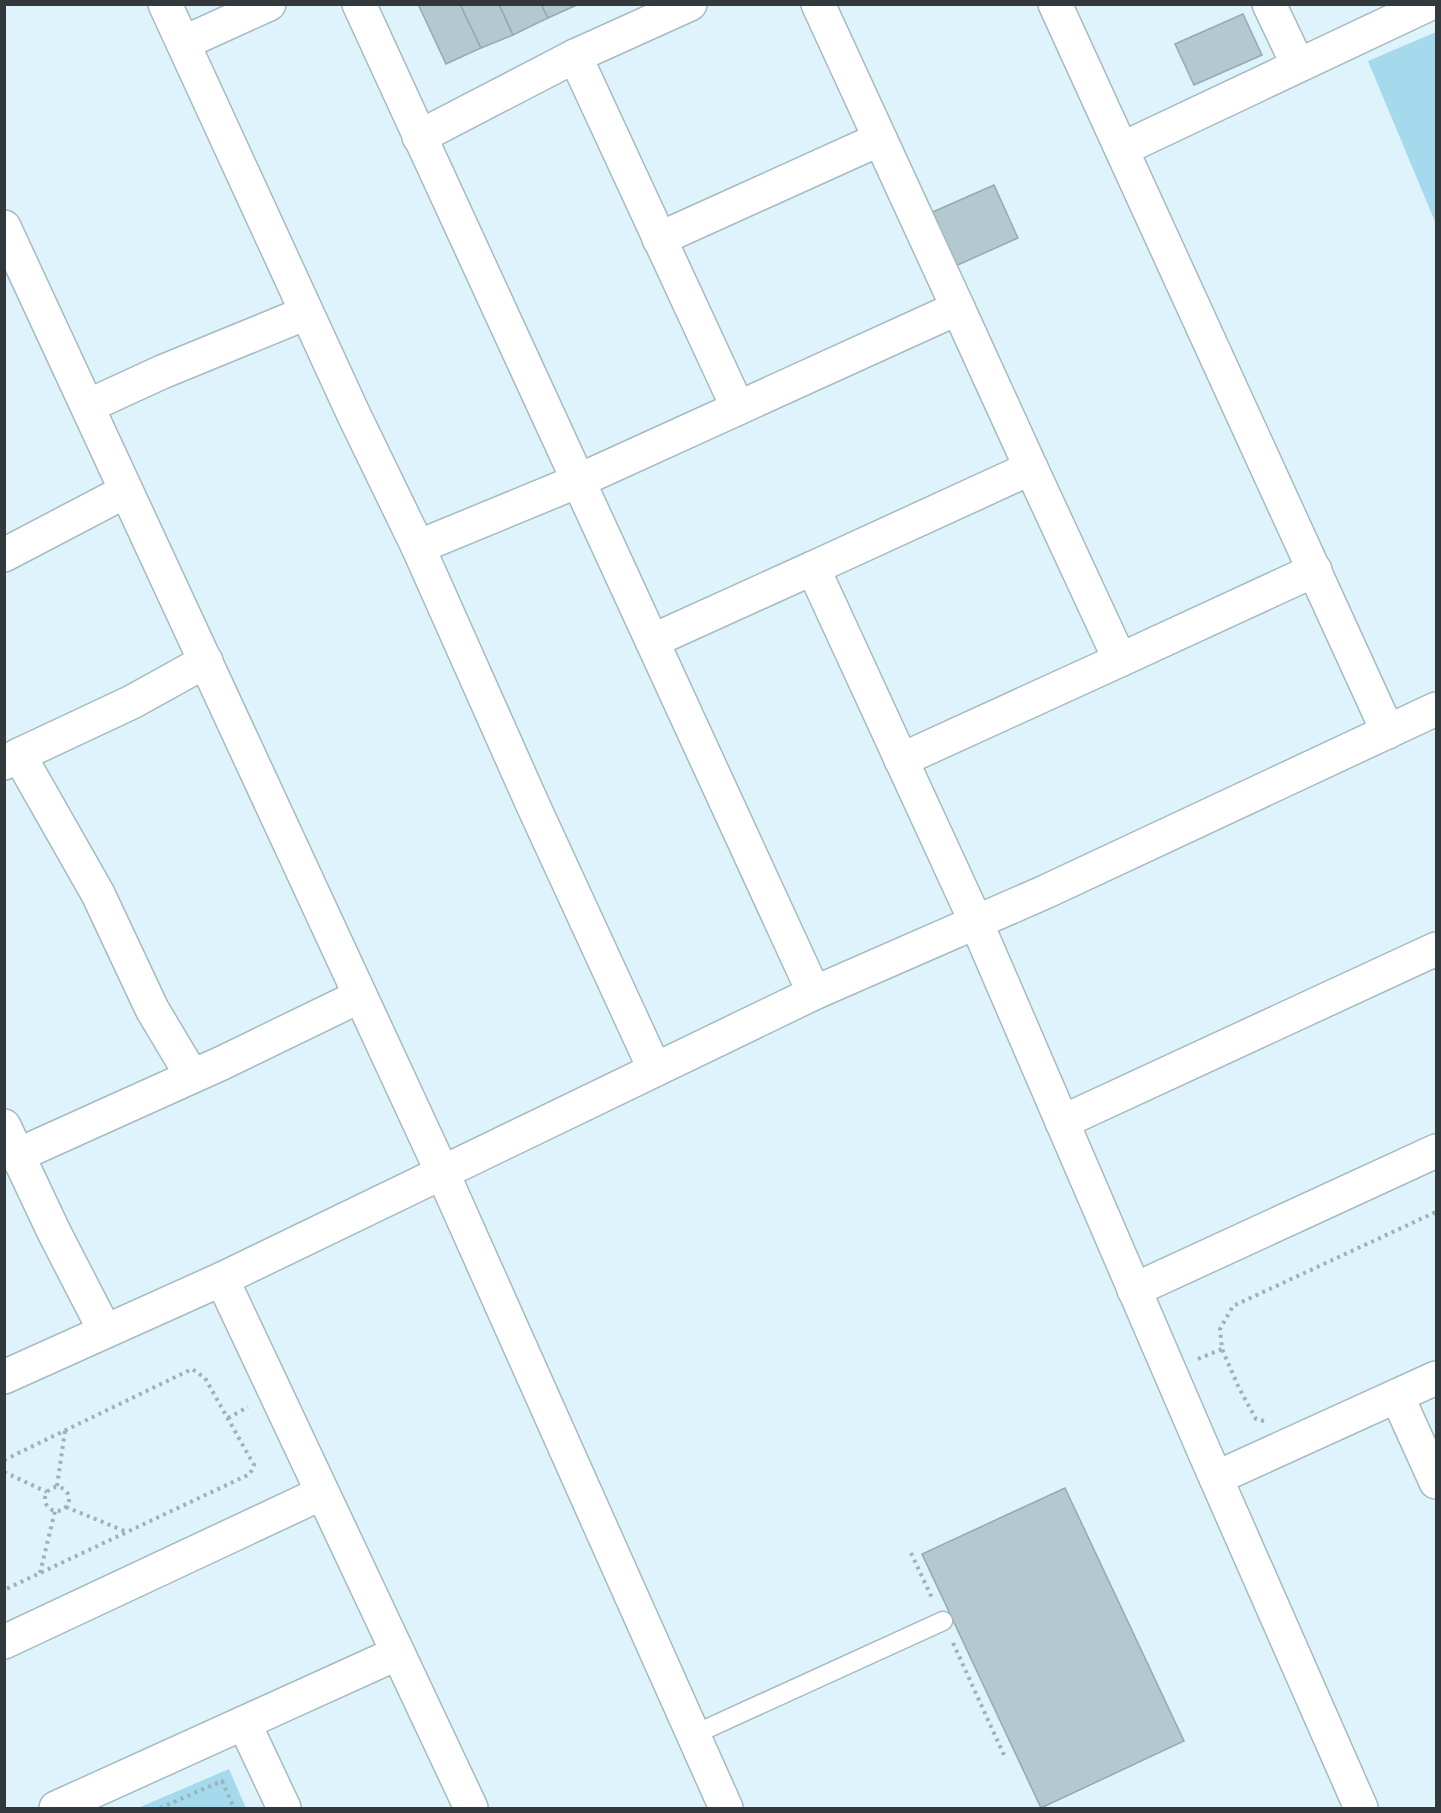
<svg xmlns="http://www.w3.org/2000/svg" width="1441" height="1813" viewBox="0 0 1441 1813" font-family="'Alegreya Sans',sans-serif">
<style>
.green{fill:#a5daec}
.building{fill:#b4c8d0;stroke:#95a9b0;stroke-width:1.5}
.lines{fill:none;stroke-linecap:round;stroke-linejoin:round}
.lane-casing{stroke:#a6bac1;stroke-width:21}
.street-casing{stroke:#a6bac1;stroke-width:36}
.secondary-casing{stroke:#a6bac1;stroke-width:36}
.path{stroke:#9fb0b6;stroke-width:4;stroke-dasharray:3 4.5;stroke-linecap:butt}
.lane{stroke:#fff;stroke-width:18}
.street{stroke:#fff;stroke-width:33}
.secondary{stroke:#fff;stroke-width:33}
</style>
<rect width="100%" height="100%" fill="#def3fb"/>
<!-- green -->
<g class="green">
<polygon points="1436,32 1436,224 1368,61"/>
<polygon points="229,1769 246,1808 138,1808"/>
</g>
<!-- building -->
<g class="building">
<polygon points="418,4 460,4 481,48 446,64"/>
<polygon points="460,4 499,4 513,35 481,48"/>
<polygon points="499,4 541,4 548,18 513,35"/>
<polygon points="541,4 579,4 548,18"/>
<polygon points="1243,14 1262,55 1194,85 1175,44"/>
<polygon points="994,185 1018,238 951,268 926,215"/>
<polygon points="1065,1488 1184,1741 1041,1808 922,1554"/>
</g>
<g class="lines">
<!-- lane casing -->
<g class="lane-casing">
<polyline id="lane" points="693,1735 943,1621"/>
</g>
<!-- street casing -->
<g class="street-casing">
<g id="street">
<polyline points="165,4 353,413 418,547 532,803 655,1070"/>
<polyline points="359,4 814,993"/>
<polyline points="690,4 575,56 738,408"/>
<polyline points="818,4 958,308"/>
<polyline points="1055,4 1388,732"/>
<polyline points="1269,4 1298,65"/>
<polyline points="183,43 269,4"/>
<polyline points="419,137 575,56"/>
<polyline points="1122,149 1429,4"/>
<polyline points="4,227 443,1174 726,1808"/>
<polyline points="659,239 880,139"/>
<polyline points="88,406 162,372 306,313"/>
<polyline points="418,547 578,481 958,308 1031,468"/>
<polyline points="4,555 126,491"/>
<polyline points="813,568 1031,468 1120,660 901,760"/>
<polyline points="652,641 813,568 976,922"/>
<polyline points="1120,660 1315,570"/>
<polyline points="19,755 132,702 206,661"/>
<polyline points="4,763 19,755 98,894 152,1009 192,1076"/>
<polyline points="1062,1122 1436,949"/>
<polyline points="4,1126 54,1232 105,1331"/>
<polyline points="18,1155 222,1063 360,996"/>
<polyline points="222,1279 471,1808"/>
<polyline points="1134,1290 1436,1151"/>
<polyline points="1397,1396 1436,1482"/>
<polyline points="1216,1478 1436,1378"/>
<polyline points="4,1642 322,1493"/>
<polyline points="244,1723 284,1808"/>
<polyline points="56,1808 398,1653"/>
</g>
</g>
<!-- secondary casing -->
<g class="secondary-casing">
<g id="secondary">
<polyline points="976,922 1204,1451 1361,1808"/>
<polyline points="4,1377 222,1279 814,993 1045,892 1436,709"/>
</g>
</g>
<!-- path -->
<g class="path">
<polyline points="1198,1359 1222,1349"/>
<polyline points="228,1418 248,1407"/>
<polyline points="1264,1421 1256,1419 1239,1388 1222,1349 1220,1329 1233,1306 1436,1212"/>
<polyline points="4,1460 192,1369 205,1378 254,1465 250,1474 4,1590"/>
<polyline points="4,1472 47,1492"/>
<polyline points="57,1486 65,1431"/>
<circle cx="57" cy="1499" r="12"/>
<polyline points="66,1507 127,1532"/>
<polyline points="911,1553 932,1598"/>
<polyline points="40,1573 55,1511"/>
<polyline points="953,1643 1004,1755"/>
<polyline points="160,1808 222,1781 234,1808"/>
</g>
<!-- lane -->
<use href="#lane" class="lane"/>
<!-- street -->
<use href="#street" class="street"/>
<!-- secondary -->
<use href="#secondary" class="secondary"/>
</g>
<!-- border -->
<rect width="1441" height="1813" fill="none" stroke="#31393c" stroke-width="12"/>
</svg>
